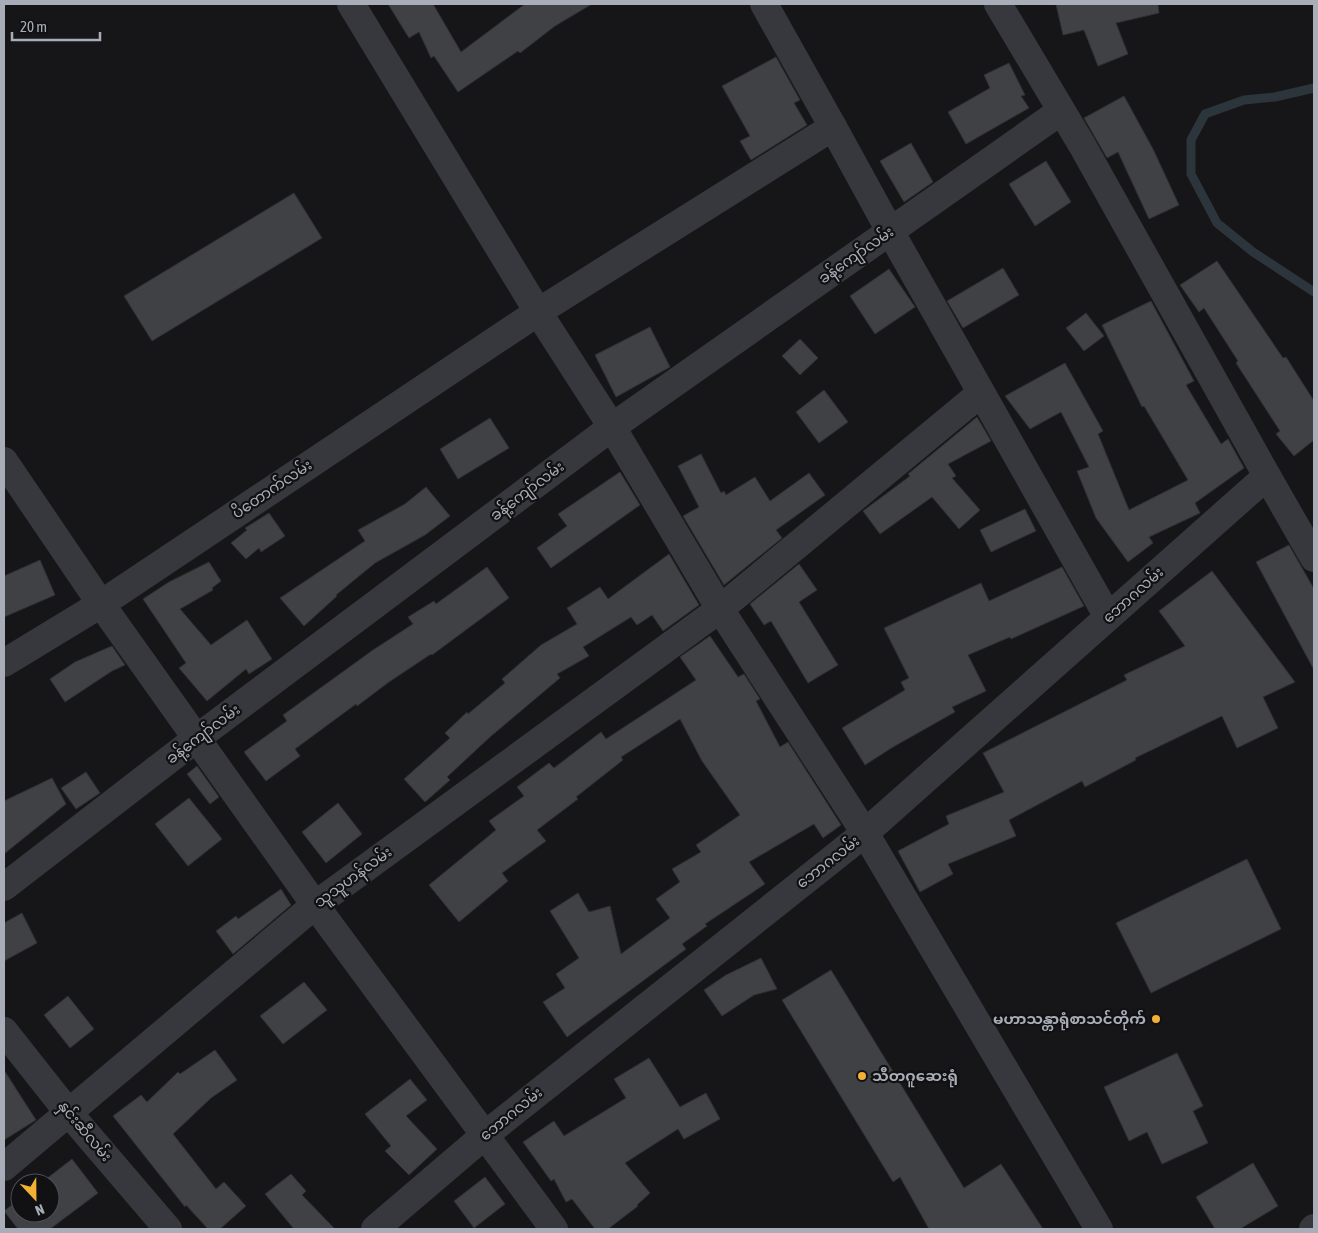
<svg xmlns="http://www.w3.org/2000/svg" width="1318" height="1233" viewBox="0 0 1318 1233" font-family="'Asap Condensed','Noto Sans Myanmar',sans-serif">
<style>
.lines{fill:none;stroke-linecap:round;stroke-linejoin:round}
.stream{stroke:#2c353c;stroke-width:9}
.building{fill:#404145;stroke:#303034}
.minor{stroke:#37383d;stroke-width:28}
.poi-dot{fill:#f2b134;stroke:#111113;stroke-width:2}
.labels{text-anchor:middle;stroke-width:4.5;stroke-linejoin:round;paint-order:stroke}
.street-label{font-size:15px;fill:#a8adb8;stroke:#111113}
.poi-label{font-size:15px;font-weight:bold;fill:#a8adb8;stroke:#111113;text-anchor:end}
</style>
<rect width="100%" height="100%" fill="#161618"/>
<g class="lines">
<!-- stream -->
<polyline class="stream" points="1314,88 1275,97 1244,100 1205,114 1191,140 1191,174 1217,223 1253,252 1314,292"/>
</g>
<!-- building -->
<g class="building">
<polygon points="388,4 433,4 461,52 525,4 592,4 555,26 520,53 518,51 458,92 434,56 431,58 419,32 409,38"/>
<polygon points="1056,4 1158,4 1159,13 1116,23 1128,54 1098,66 1084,30 1063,35"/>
<polygon points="776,57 800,100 794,103 807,125 751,160 740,141 750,136 722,86"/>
<polygon points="1009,63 1025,95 1021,96 1029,108 966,144 948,112 990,88 984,75"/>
<polygon points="1124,96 1153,149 1179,205 1149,219 1118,152 1107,158 1084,118"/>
<polygon points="911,143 933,182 904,202 880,161"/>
<polygon points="1046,161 1071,202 1035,226 1009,184"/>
<polygon points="294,193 322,238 152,341 124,296"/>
<polygon points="1217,261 1283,358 1286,357 1314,401 1314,440 1294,456 1276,434 1280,431 1236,363 1238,361 1204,308 1199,312 1180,285"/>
<polygon points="1003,268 1019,295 963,328 947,301"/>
<polygon points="889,269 915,307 875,334 850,296"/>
<polygon points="1151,301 1194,381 1186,385 1221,444 1228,439 1244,468 1195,503 1200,513 1149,537 1153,543 1128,562 1096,518 1077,471 1089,467 1061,412 1030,429 1005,396 1065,363 1103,431 1098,434 1129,510 1188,480 1144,406 1142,407 1102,325"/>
<polygon points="1086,313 1104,336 1084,351 1066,328"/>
<polygon points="650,327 670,367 616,397 595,355"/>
<polygon points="800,339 818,358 800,375 782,356"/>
<polygon points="824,390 848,422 819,443 796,412"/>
<polygon points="977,417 991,441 948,464 956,476 952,478 980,510 959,529 932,497 880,534 863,511 910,476 908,474"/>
<polygon points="490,418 509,448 458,479 440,449"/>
<polygon points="701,454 721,493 724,491 726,495 755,477 770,501 809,473 825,495 776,530 782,538 724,585 683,516 699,507 678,466"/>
<polygon points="620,472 640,505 551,568 537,548 567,526 558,514"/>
<polygon points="426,487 450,516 425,535 375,563 336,595 337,596 304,626 280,598 365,541 358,530 405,504"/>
<polygon points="1025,509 1036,531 991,552 980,530"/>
<polygon points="269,513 285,536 261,552 259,548 246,559 231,543 247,530 245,528"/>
<polygon points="1289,545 1314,589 1314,670 1256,562"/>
<polygon points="669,554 699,605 663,631 652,615 637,625 631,617 583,647 589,656 557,674 560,678 490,737 447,777 450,780 425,802 404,779 450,738 445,733 467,712 468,714 505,683 502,679 541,645 577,624 567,608 600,587 608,599"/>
<polygon points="40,560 55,595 4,617 4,576"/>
<polygon points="209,562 221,581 212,588 213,590 180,609 211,645 247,620 272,659 249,674 246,669 207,701 179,668 186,663 143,599 169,582"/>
<polygon points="799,564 817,590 799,602 838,665 808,683 771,621 764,625 750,604"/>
<polygon points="487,567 509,598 432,655 431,654 389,682 357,706 356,704 295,749 300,756 266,781 244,752 287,721 283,715 373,650 413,624 408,617 434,601 436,604"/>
<polygon points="1062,567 1084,606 1011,639 1010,637 968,655 986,691 952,707 955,712 893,747 865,765 842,728 905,690 901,682 909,678 884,628 981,583 989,601"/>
<polygon points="1212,571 1295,682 1263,697 1278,728 1237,748 1222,716 1135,758 1136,760 1085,787 1082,781 1009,820 1016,836 948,864 953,874 920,892 898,851 949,824 946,816 1004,792 983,753 1127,680 1124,675 1185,646 1159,611"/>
<polygon points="710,636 738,677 744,674 760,699 756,701 780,747 788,742 841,825 823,838 814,824 749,862 765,884 705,924 707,926 682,944 686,949 567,1037 543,1002 565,988 556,974 579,958 550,911 578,893 589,912 610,906 621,954 670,918 656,899 680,882 672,869 701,852 696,845 740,815 702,761 680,719 621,757 623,760 576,797 578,799 537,830 546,841 502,873 508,881 459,922 429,885 496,830 489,821 524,796 517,787 549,763 554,768 601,732 606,739 696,680 680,657"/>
<polygon points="112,646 125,665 112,671 65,702 50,679 75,662"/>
<polygon points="197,766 219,797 210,804 187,774"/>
<polygon points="86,772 100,793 76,809 61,788"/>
<polygon points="52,778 66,804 4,854 4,801"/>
<polygon points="189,798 222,839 188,866 155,824"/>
<polygon points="338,803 362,834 326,863 302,832"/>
<polygon points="1247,859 1281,929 1151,993 1116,923"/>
<polygon points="281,889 291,905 233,954 216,931 236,916 238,919"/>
<polygon points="22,913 37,943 4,961 4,923"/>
<polygon points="761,958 777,989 754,995 722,1016 704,990 726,975"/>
<polygon points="831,970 964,1188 1001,1164 1043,1229 929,1229 900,1177 893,1182 782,1000"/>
<polygon points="304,982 327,1010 283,1044 260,1016"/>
<polygon points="68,996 94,1029 70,1048 44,1015"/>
<polygon points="215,1050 237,1080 211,1098 173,1134 216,1189 224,1182 246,1206 220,1229 208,1229 186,1205 185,1207 113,1116 141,1095 147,1102 178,1072 180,1074"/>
<polygon points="1177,1053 1203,1106 1193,1111 1208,1143 1162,1164 1147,1132 1129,1141 1104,1087"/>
<polygon points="649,1058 680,1107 706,1093 720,1119 684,1139 678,1129 625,1163 650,1193 637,1205 638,1206 608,1229 595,1229 572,1199 566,1202 554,1179 551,1181 523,1142 554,1121 564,1136 626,1098 614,1079"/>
<polygon points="4,1070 36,1120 4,1140"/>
<polygon points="410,1079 427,1100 406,1116 437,1149 409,1175 385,1151 391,1146 365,1114"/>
<polygon points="72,1159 98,1193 50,1229 18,1229 4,1211 20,1199 20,1213 50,1213 50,1183 41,1183"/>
<polygon points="1253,1163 1278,1206 1240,1229 1215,1229 1196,1197"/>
<polygon points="291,1174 306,1191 302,1195 335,1229 294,1229 265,1194"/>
<polygon points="485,1177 505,1204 474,1228 454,1201"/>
</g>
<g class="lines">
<!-- minor -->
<g class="minor">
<polyline points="351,4 538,312 612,427 720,609 865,833 1099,1229"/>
<polyline points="998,4 1082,145 1267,476 1314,558"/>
<polyline points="833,127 890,231 1108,617"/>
<polyline points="4,461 101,604 315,905 554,1229"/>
<polyline points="4,663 101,604 538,312 833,127 764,4"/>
<polyline points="4,887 197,738 612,427 1061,111"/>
<polyline points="4,1031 68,1112 168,1229"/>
<polyline points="4,1167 315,905 720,609 981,393"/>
<polyline points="375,1229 485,1135 865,833 1267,476"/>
<polyline points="1313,1229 1314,1228"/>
</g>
</g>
<!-- markers -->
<g class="poi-dot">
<circle cx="1156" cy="1019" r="5"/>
<circle cx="862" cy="1076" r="5"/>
</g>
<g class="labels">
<!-- street labels -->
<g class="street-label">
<text transform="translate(856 255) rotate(-35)" y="5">ခန့်ကျော်လမ်း</text>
<text transform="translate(272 489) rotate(-34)" y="5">ပိတောက်လမ်း</text>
<text transform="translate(527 491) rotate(-37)" y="5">ခန့်ကျော်လမ်း</text>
<text transform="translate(1133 595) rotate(-42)" y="5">ဘောဂလမ်း</text>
<text transform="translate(203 734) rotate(-37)" y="5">ခန့်ကျော်လမ်း</text>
<text transform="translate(828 862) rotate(-38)" y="5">ဘောဂလမ်း</text>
<text transform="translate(353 877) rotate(-36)" y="5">သူသူဟန်လမ်း</text>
<text transform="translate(511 1114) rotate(-39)" y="5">ဘောဂလမ်း</text>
<text transform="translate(85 1131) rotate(50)" y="5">နှင်းဆီလမ်း</text>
</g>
<!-- poi labels -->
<g class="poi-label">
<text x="1146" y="1024">မဟာသန္တာရုံစာသင်တိုက်</text>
<text x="872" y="1081" text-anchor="start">သီတဂူဆေးရုံ</text>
</g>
</g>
<!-- border -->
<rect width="1318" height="1233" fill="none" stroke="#a8adb8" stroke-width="10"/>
<!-- north arrow -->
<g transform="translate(35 1198) rotate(158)"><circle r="24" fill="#111113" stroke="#4d4f55"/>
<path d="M0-4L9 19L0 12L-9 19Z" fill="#f2b134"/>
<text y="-8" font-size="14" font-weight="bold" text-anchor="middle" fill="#a8adb8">N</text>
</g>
<!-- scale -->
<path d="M12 32v8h88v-8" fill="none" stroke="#a8adb8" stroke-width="2.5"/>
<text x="20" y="32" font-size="15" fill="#a8adb8" stroke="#111113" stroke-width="4" paint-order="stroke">20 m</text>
</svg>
